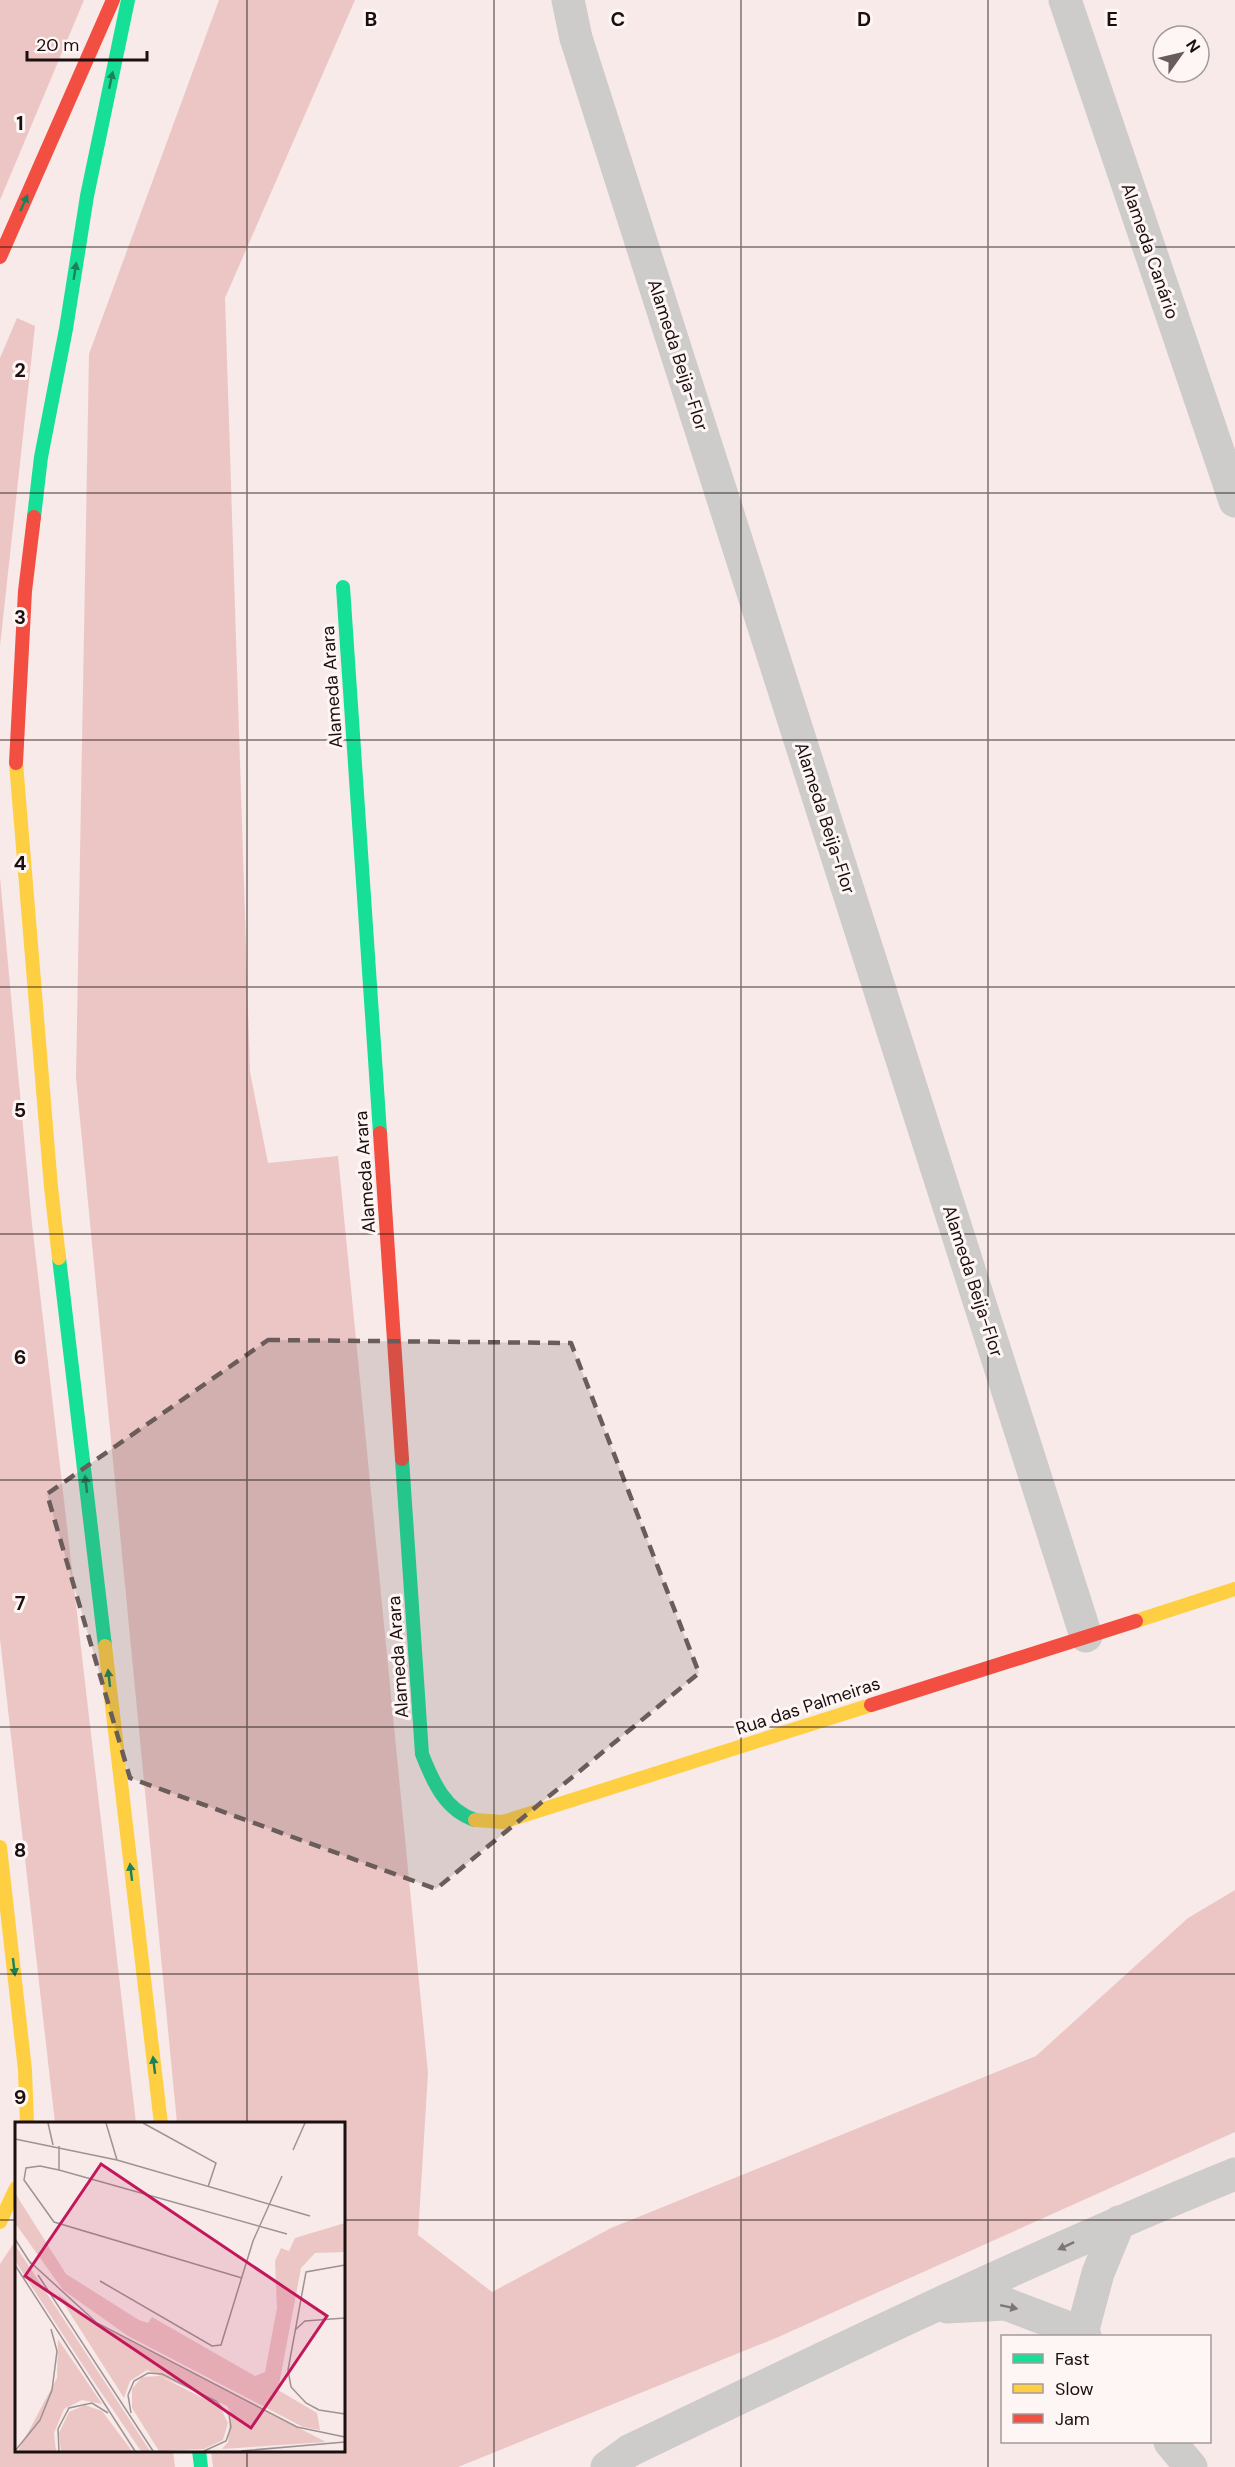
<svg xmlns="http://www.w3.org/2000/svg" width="1235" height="2467" viewBox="0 0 1235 2467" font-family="'DM Sans',sans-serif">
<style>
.green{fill:#ecc6c5}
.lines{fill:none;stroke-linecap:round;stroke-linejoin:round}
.street{stroke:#cecbcb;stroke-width:33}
.fast{stroke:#16e098;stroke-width:14}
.slow{stroke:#ffcf43;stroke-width:14}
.jam{stroke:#f24e42;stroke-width:14}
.oneway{fill:#19825a}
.oneway2{fill:#7e7676}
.marked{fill:#695c5b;fill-opacity:0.2;stroke:#695c5b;stroke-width:4.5;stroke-dasharray:12 8;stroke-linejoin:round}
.grid{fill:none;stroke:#1c0f0f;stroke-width:1.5;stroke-opacity:0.55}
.labels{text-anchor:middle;stroke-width:6;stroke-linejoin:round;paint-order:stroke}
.street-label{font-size:18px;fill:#1c0f0f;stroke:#fef6f5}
.inset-road{fill:none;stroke:#9f9292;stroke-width:1.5}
.view{fill:#c2185b;fill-opacity:0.15;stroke:#c2185b;stroke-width:3}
.inset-edge{fill:none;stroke:#1c0f0f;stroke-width:3}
.grid-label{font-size:20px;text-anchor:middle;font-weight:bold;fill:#1c0f0f;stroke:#fef6f5;stroke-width:6;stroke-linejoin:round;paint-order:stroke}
</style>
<rect width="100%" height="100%" fill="#f7eae9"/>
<!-- green -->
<g class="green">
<polygon points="0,0 84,0 0,200"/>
<polygon points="219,0 355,0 225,298 250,1072 268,1163 338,1156 428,2073 418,2235 492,2292 611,2228 1036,2056 1188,1918 1235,1890 1235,2132 776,2338 458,2467 213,2467 211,2451 344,2450 344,2124 177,2123 76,1078 89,354"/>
<polygon points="17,318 35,326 0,646 0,358"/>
<polygon points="0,877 32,1224 136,2123 55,2123 0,1639"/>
<polygon points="16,2240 16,2450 173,2451 175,2467 0,2467 0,2264"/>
</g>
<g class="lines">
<!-- street -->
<g class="street">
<polyline points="568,0 576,38 1086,1636"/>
<polyline points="1065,0 1235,501"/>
<polyline points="947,2307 1006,2304 1082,2333 1085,2336"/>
<polyline points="1082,2333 1098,2273 1119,2222"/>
<polyline points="1170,2442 1191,2467"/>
<path d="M607 2467 629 2451C829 2355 1029 2258 1235 2174"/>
</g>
<!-- fast -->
<g class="fast">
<polyline points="34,517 41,457 66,329 87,196 128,0"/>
<polyline points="343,587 380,1133"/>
<polyline points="59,1258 105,1646"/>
<path d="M402 1459 422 1754C433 1782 445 1810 475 1820"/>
<polyline points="199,2450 201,2467"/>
</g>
<!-- slow -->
<g class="slow">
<polyline points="16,763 51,1187 59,1258"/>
<polyline points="1136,1621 1235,1589"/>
<polyline points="105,1646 161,2124"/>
<polyline points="475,1820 503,1822 871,1705"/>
<polyline points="0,1847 25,2070 27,2124"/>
<polyline points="0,2222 16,2188"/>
</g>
<!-- jam -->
<g class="jam">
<polyline points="0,257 113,0"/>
<polyline points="16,763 25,591 34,517"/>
<polyline points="380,1133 402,1459"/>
<polyline points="871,1705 1136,1621"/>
</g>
</g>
<!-- one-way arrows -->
<defs><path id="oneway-solid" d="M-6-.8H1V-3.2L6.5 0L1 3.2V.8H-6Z" transform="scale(1.5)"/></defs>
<g class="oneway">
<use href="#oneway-solid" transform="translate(111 80) rotate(-78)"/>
<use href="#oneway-solid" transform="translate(24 203) rotate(-66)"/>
<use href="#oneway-solid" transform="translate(75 271) rotate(-81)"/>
<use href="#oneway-solid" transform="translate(86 1484) rotate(-97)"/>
<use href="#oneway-solid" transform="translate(109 1678) rotate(-97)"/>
<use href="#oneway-solid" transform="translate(131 1872) rotate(-97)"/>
<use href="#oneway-solid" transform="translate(14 1967) rotate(83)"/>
<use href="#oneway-solid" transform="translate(154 2065) rotate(-97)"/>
</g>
<g class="oneway2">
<use href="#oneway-solid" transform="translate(1066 2246) rotate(155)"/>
<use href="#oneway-solid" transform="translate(1009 2307) rotate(12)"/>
</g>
<!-- marked area -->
<path class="marked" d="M268 1340 571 1343 699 1673 436 1889 130 1778 47 1494Z"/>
<!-- grid -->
<path class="grid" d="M247 0V2124M494 0V2467M741 0V2467M988 0V2467M0 247H1235M0 493H1235M0 740H1235M0 987H1235M0 1234H1235M0 1480H1235M0 1727H1235M0 1974H1235M0 2220H16M344 2220H1235M247 2450V2467"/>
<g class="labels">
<!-- street labels -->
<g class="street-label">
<text transform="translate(1150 251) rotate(71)" y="6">Alameda Canário</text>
<text transform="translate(678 355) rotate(72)" y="6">Alameda Beija-Flor</text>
<text transform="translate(332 687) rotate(-94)" y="6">Alameda Arara</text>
<text transform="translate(825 818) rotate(72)" y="6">Alameda Beija-Flor</text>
<text transform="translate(365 1172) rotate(-94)" y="6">Alameda Arara</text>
<text transform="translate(973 1281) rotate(72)" y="6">Alameda Beija-Flor</text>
<text transform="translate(398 1657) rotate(-94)" y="6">Alameda Arara</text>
<text transform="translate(808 1706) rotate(-18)" y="6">Rua das Palmeiras</text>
</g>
</g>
<!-- overview -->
<g transform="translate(15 2122)">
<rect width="330" height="330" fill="#f7eae9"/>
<path d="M0 71 51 152 124 198 133 201 137 195 240 254 250 250 262 186 260 139 266 126 274 129 280 116 330 101V130L300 131 286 146 263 268 302 291 305 308 288 305 113 214 48 168 0 101ZM0 123 25 161 135 329H126L75 254 0 139ZM42 171 76 199 311 320 207 327 213 320 215 289 212 284 132 248 115 259 109 276ZM43 217 87 282 67 278 49 287 39 311 41 329H3L42 256ZM145 254 205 285 213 301 208 318 189 327 144 329 117 286V267L127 255ZM70 283 87 289 117 329H46L44 311 54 290Z" fill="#ecc6c5"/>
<path class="inset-road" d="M33 1 38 23M91 1 102 38M128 1 201 41 193 65M0 17 102 38 295 94M44 24V48M278 28 290 1M0 117 16 142M13 138 82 201 282 305 330 315M0 143 120 329M330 143 291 150 273 248 276 265 291 281 304 288 330 292M23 153 138 329M227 156 39 100 9 58 11 46 25 44 44 48 272 112M85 159 197 224 206 223 238 119 267 54M280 208 290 199 330 196M116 291 113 273 119 259 133 251 147 252 201 279 214 293 216 305 211 319 189 329M0 329 25 298 37 268 42 229 36 207M44 329 43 307 54 286 77 281 93 291M226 329 330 320"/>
<path class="view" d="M86 42 312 194 236 306 10 154Z"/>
<rect width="330" height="330" class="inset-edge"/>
</g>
<g class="grid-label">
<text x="371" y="26">B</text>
<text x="618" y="26">C</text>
<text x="864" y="26">D</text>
<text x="1112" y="26">E</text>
<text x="20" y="130">1</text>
<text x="20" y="377">2</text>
<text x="20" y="624">3</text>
<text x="20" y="870">4</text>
<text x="20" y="1117">5</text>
<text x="20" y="1364">6</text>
<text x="20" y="1610">7</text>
<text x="20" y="1857">8</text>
<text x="20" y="2104">9</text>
</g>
<!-- legend -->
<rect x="1001" y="2335" width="210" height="108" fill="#fef6f5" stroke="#a49a99" stroke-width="1.5"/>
<rect x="1013" y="2354" width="30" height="9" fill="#16e098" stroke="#a49a99" stroke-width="1.5"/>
<text x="1055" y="2365" font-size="18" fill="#1c0f0f">Fast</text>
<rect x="1013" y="2384" width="30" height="9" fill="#ffcf43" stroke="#a49a99" stroke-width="1.5"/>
<text x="1055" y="2395" font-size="18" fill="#1c0f0f">Slow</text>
<rect x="1013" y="2414" width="30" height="9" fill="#f24e42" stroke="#a49a99" stroke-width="1.5"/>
<text x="1055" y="2425" font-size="18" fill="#1c0f0f">Jam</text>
<!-- north arrow -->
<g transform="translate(1181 54) rotate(56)"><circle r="28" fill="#fef6f5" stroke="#a49a99" stroke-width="1.5"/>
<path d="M0-4.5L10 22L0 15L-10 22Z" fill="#695c5b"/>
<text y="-9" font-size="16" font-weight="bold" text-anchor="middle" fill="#1c0f0f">N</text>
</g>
<!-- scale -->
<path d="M27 51v9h120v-9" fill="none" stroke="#1c0f0f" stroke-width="3"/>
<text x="36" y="51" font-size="18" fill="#1c0f0f" stroke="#fef6f5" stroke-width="4.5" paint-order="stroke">20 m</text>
</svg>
